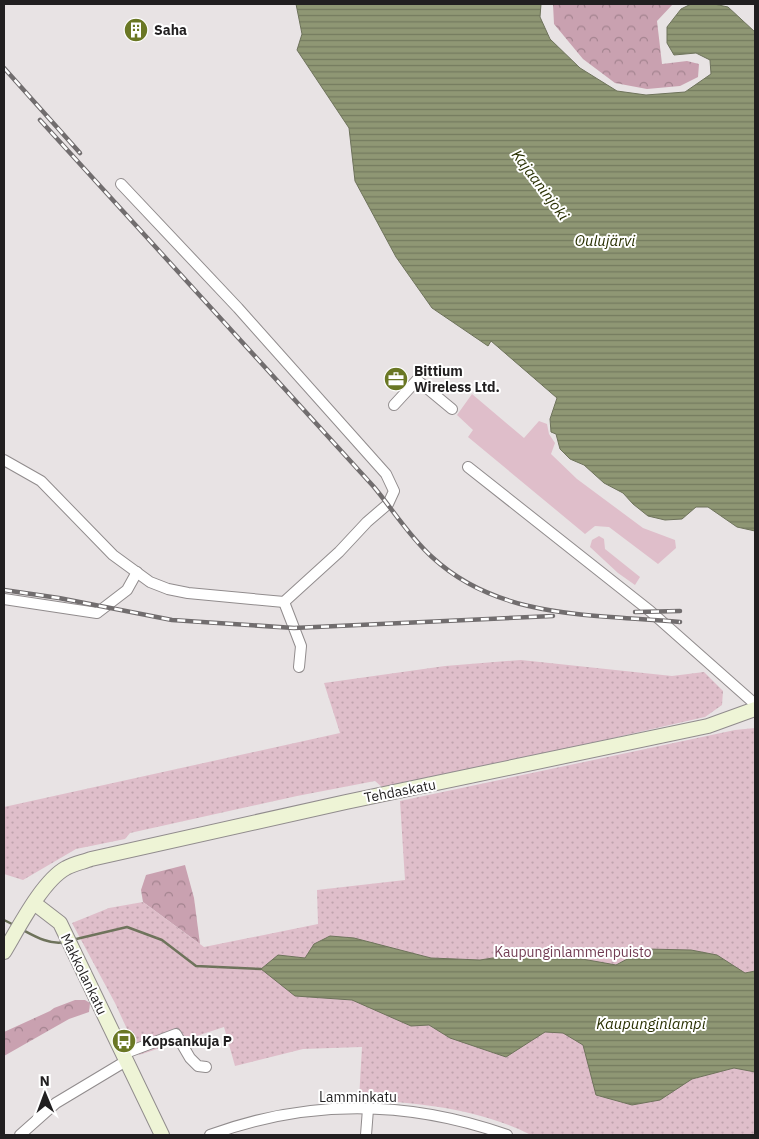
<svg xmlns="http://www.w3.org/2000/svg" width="759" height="1139" viewBox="0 0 759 1139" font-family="'IBM Plex Sans',sans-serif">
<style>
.grass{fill:#dfbeca}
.forest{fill:url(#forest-crowns)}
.park{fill:url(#park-dots)}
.water{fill:url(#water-rules);stroke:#6e735b}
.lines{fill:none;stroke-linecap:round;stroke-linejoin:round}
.stream{stroke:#6e735b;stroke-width:2.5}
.street-casing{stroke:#918c8d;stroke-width:12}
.secondary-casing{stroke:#918c8d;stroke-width:16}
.street{stroke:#fff;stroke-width:10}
.secondary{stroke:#eef4d6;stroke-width:14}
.rail-casing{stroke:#716d6e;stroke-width:4.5}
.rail{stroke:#fff;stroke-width:2.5;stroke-dasharray:8;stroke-linecap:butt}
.labels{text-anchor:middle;stroke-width:4;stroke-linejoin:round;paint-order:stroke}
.poi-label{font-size:14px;font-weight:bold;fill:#211f20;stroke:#fff;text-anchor:start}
.street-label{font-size:14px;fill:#211f20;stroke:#fff}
.park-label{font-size:14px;fill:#723c53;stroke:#fff}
.water-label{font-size:15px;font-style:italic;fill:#293002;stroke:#fff}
</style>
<defs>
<pattern id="forest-crowns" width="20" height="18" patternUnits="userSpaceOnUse" patternTransform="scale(1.25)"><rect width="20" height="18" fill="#c9a1b0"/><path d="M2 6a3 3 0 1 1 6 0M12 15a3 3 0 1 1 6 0" fill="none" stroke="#a3838f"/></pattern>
<pattern id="park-dots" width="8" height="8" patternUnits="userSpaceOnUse" patternTransform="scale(1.25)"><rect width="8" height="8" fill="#dfbeca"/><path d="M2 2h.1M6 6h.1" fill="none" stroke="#bfa3ad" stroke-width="1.8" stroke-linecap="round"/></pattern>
<pattern id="water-rules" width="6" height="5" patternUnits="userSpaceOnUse" patternTransform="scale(1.25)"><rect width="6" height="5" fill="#8f9774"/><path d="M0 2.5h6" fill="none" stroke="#747b5f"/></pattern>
</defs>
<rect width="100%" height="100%" fill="#e8e3e4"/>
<!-- grass -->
<g class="grass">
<polygon points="472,394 524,438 539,421 547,424 549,434 555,443 551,454 577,479 643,528 675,540 676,548 658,564 609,527 595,526 585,534 468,437 473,430 457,415"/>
<polygon points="599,536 604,539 605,549 640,577 635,585 618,573 590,547 592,540"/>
</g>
<!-- forest -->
<g class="forest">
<polygon points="553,4 673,4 657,21 662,64 687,61 699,64 698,77 680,86 647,89 615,83 583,59 554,24"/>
<polygon points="185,865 194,898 200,944 143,902 141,890 146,875"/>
<polygon points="75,1000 85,1000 90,1003 89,1012 69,1019 4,1056 4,1032 50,1011 54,1008"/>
</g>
<!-- park -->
<g class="park">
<polygon points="521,660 672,676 704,672 723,691 722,705 705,717 538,755 382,787 375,781 297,796 130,833 125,839 76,849 23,880 4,874 4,807 340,733 324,683 445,666"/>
<path d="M755 728V1135H531C478 1108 417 1103 359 1099L362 1047 303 1049 235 1066 224 1027 139 1055 115 1003 72 923 109 908 143 902 204 947 318 924 317 890 405 880 400 801 735 730Z"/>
</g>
<!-- water -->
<g class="water">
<polygon points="296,4 541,4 540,17 550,39 580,68 617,91 646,95 685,92 711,74 710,60 696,53 674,55 667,43 667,27 681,9 691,4 714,4 728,7 755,32 755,531 737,527 708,507 696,507 682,519 665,520 648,516 633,504 623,493 604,483 584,465 570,459 560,449 556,434 551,432 550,419 557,398 491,341 488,346 432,308 396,257 355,181 349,128 297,50 302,34"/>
<polygon points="330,936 354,938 431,958 480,960 537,951 616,965 646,949 691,950 717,955 745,973 755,971 755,1072 734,1068 692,1079 660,1100 632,1105 596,1095 583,1045 563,1033 545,1032 506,1057 450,1038 429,1025 411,1026 352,1000 295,996 261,969 278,955 305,958 314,944"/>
</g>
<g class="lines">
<!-- stream -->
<g class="stream">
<polyline points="4,920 14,925"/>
<path d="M23 930C36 937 50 945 65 942"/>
<polyline points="72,940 127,927 162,940 196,966 261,969"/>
</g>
<!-- street casing -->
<g class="street-casing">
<g id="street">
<polyline points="121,184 238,308 386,474 394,491 388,504 367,522 339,552 284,602 301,646 299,667"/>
<polyline points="394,405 417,380 452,409"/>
<polyline points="4,460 41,481 113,555 150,582 168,589 188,593 284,602"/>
<polyline points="468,467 650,611 755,704"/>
<polyline points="4,599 97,613 127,590 137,572"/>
<polyline points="123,1054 176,1034 190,1058 198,1066 206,1067"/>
<polyline points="20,1135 56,1103 126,1061"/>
<path d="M210 1135C308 1099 408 1100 507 1135"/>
<polyline points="366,1135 368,1109"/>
</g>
</g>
<!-- secondary casing -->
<g class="secondary-casing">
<g id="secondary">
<polyline points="34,903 60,923 162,1135"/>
<path d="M4 952C18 929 42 881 66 868 73 864 83 862 91 859L346 802 708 726 755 709"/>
</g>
</g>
<!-- street -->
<use href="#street" class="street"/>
<!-- secondary -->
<use href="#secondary" class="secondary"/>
<!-- rail casing -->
<g class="rail-casing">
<g id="rail">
<polyline points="4,68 80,153"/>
<path d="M40 120 374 487C393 510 409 536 432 557 500 620 593 614 680 622"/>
<polyline points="4,590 59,598 172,620 294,628 553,616"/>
<polyline points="635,612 680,611"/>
</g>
</g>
<!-- rail -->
<use href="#rail" class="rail"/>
</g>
<!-- icons -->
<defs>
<g id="building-disc" transform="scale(1.25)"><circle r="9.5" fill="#6a7724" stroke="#fff"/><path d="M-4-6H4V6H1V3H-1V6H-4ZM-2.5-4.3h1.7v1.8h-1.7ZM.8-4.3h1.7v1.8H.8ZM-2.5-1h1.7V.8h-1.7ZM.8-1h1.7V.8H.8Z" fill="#fff"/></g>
<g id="office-disc" transform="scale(1.25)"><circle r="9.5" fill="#6a7724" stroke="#fff"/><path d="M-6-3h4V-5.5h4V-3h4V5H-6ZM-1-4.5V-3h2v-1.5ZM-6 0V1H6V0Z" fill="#fff"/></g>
<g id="bus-disc" transform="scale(1.25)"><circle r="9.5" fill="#6a7724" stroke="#fff"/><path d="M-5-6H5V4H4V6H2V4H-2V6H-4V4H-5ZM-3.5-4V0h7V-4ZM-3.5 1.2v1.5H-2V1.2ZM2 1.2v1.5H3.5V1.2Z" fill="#fff"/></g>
</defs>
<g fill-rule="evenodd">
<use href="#building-disc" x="136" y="30"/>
<use href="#office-disc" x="396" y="379"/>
<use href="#bus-disc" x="124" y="1041"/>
</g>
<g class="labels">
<!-- poi labels -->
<g class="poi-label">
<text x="154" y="35">Saha</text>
<text x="414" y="376">Bittium<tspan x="414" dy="16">Wireless Ltd.</tspan></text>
<text x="142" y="1046">Kopsankuja P</text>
</g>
<!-- street labels -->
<g class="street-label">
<text transform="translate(400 791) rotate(-11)" y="5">Tehdaskatu</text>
<text transform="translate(84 974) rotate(64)" y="5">Makkolankatu</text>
<text x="358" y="1102">Lamminkatu</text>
</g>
<!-- park labels -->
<g class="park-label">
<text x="573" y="957">Kaupunginlammenpuisto</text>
</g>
<!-- water labels -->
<g class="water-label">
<text transform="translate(540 185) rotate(53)" y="5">Kajaaninjoki</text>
<text x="605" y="246">Oulujärvi</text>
<text x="651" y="1029">Kaupunginlampi</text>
</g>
</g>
<!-- border -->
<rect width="759" height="1139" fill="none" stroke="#211f20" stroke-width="10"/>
<!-- north arrow -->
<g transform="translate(45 1094) rotate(359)" stroke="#ffffff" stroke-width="4" paint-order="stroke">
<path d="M0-4L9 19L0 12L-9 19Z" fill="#211f20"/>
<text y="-8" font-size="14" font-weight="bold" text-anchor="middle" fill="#211f20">N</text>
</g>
</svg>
